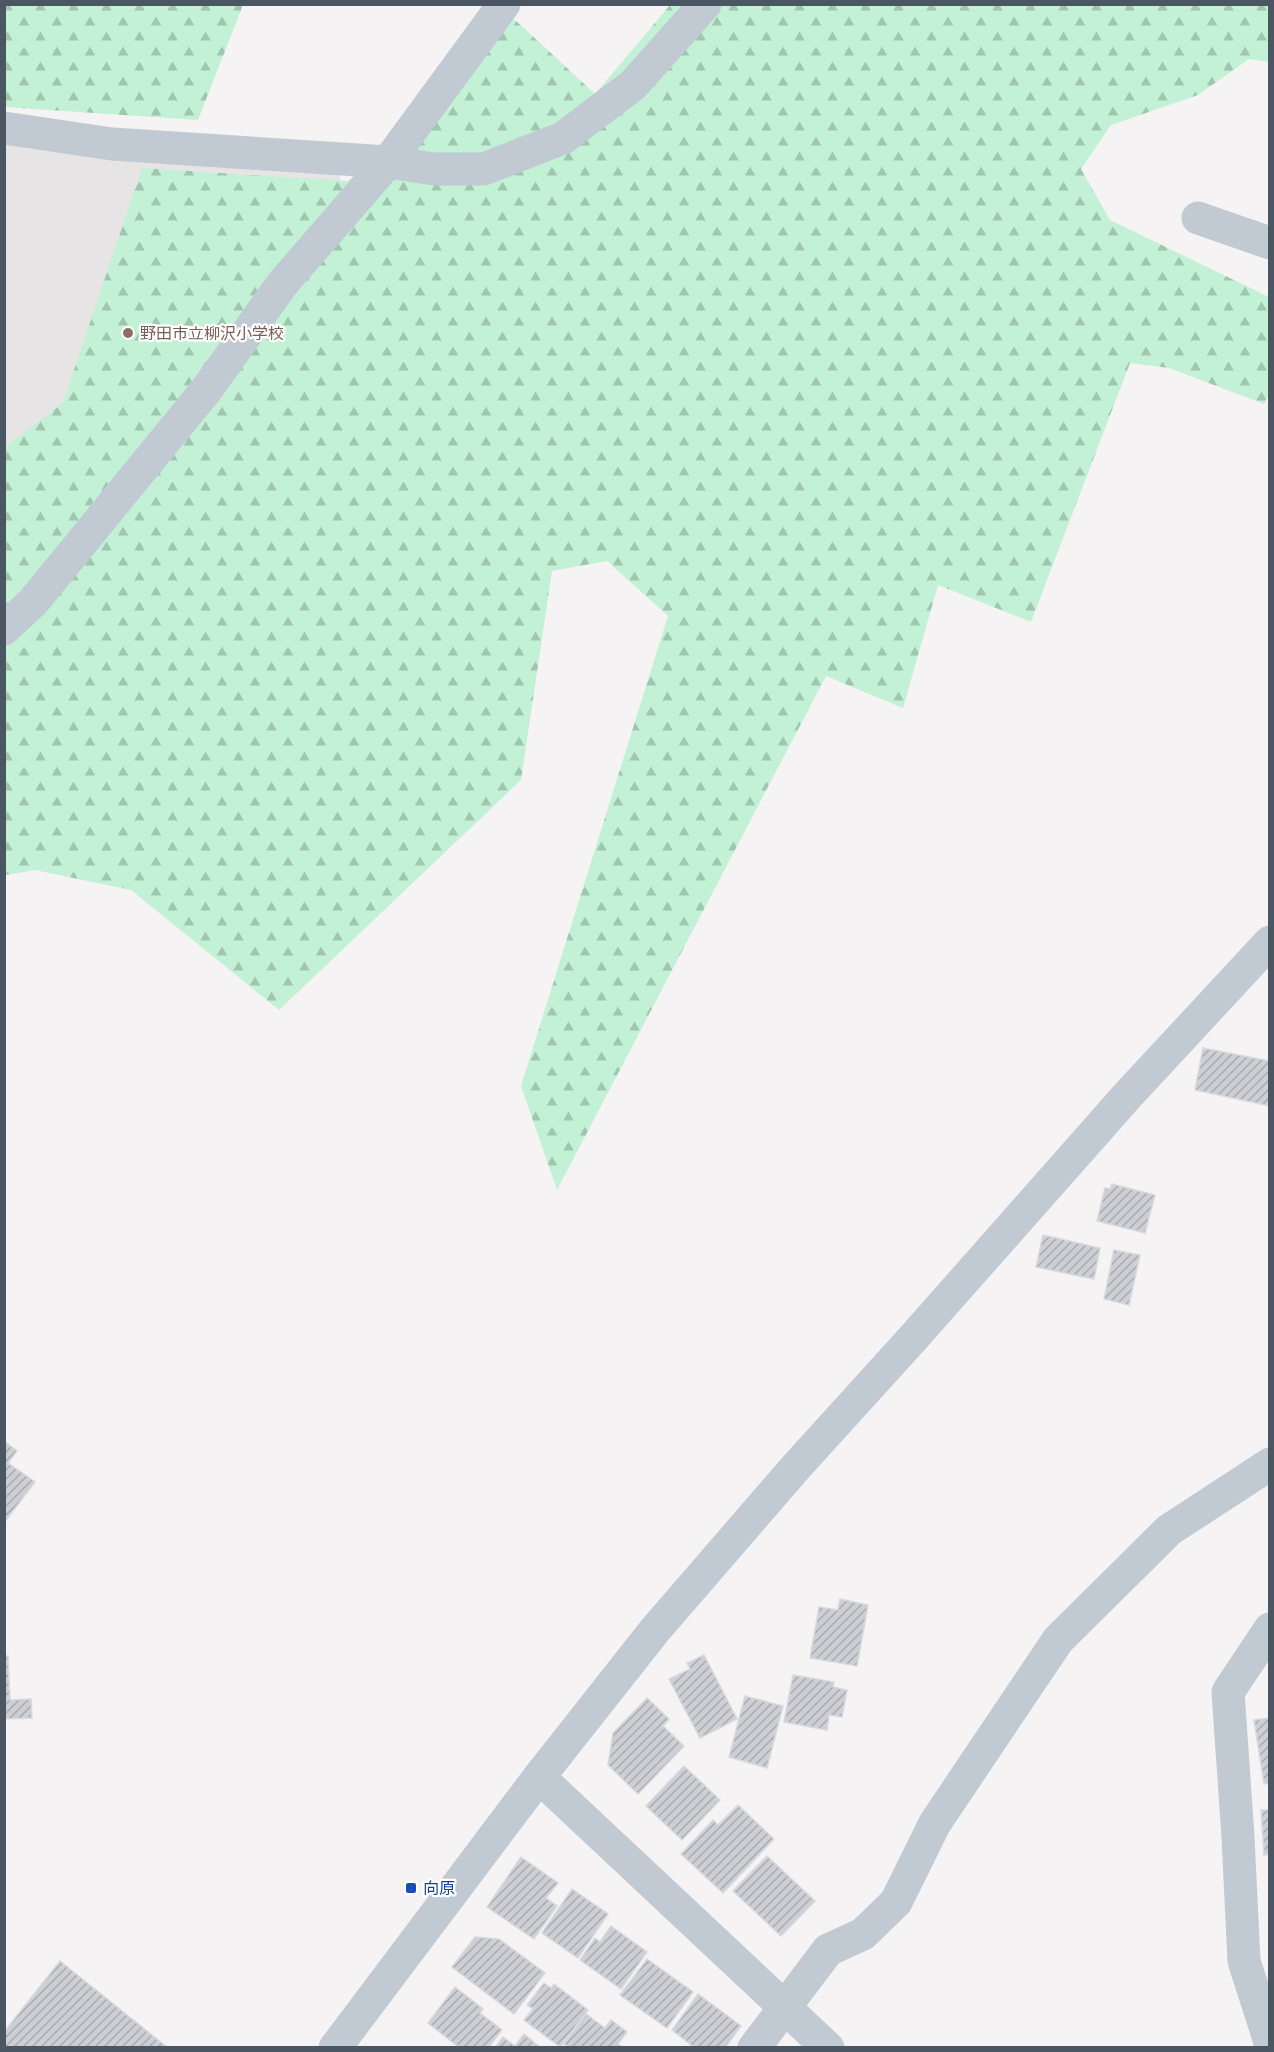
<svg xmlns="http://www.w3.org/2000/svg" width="1274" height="2052" viewBox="0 0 1274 2052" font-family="Cabin,'Noto Sans JP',sans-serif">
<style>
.education{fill:#e6e4e5}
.forest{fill:url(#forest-firs)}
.building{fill:url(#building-hatch);stroke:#d7d9de;stroke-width:1.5}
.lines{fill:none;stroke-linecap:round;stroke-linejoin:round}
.minor{stroke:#c1cad2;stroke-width:33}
.education-dot{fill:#8d6e63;stroke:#fff;stroke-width:2}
.transit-dot{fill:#1a4fb4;stroke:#fff;stroke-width:2}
.labels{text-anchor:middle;stroke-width:4.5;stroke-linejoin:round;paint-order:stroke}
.education-label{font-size:16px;fill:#785e54;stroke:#fff;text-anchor:start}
.transit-label{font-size:16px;fill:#164399;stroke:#fff;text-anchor:start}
</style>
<defs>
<pattern id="forest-firs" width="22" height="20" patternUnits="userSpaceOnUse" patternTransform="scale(1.5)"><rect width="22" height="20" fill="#c3f1d5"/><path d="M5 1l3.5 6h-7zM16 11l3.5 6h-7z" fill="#a0c6b0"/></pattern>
<pattern id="building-hatch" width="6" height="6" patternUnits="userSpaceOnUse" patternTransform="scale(1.5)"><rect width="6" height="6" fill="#cdcfd5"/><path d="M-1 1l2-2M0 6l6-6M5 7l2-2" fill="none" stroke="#a8abb0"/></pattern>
</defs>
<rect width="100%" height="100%" fill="#f5f3f3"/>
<!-- education -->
<polygon class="education" points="5,136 337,172 351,200 5,621"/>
<!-- forest -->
<g class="forest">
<polygon points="4,5 5,4 243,5 198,120 5,107"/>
<polygon points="670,5 1269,5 1269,62 1249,59 1198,95 1111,125 1081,169 1110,220 1269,297 1269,394 1264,404 1169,368 1130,363 1031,622 938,585 903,708 826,676 557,1190 521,1086 668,616 607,561 552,571 521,780 279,1010 131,890 35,870 5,875 5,447 63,403 142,168 348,181 514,19 595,94"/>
</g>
<!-- building -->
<g class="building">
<polygon points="1203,1048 1270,1061 1270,1106 1195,1090"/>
<polygon points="1112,1184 1155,1195 1145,1233 1097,1221 1105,1188 1110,1189"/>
<polygon points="1043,1235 1100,1248 1094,1279 1036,1267"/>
<polygon points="1114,1250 1140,1255 1129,1305 1104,1299"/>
<polygon points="4,1441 17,1451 8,1463 35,1482 4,1523"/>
<polygon points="840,1599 868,1605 857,1666 810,1658 819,1607 838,1610"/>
<polygon points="704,1655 737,1719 700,1738 669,1679 690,1669 687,1663"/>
<polygon points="4,1656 8,1656 10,1700 31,1699 32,1718 4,1719"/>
<polygon points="793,1675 834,1682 833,1687 847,1690 842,1717 829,1715 827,1730 784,1722"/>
<polygon points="745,1696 783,1706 767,1768 729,1757"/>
<polygon points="647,1698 669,1719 663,1726 684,1746 638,1794 608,1765 613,1733"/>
<polygon points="1270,1718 1270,1783 1264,1784 1254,1720"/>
<polygon points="684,1766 720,1800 682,1840 646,1806"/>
<polygon points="738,1805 774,1839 723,1893 681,1854 713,1820 718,1825"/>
<polygon points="1261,1810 1270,1810 1270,1854 1264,1855"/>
<polygon points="767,1856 815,1901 781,1936 733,1891"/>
<polygon points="521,1857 558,1883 546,1898 557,1906 534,1939 487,1907"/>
<polygon points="572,1889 608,1914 578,1958 542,1933"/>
<polygon points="611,1926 647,1952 621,1989 580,1960 595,1938 600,1942"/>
<polygon points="475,1937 499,1939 545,1973 514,2014 452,1967"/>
<polygon points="647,1959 693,1992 667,2028 620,1995"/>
<polygon points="60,1961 168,2048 4,2048 4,2032"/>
<polygon points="544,1983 551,1988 554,1984 588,2010 560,2047 524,2020 533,2009 527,2005"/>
<polygon points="455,1987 483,2009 480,2013 502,2030 488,2048 460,2048 428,2023"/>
<polygon points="698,1994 741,2026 725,2048 695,2048 672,2030"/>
<polygon points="586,2014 605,2028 611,2020 627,2032 618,2044 623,2048 569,2048 564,2044"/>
<polygon points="524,2034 541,2048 495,2048 503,2037 515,2046"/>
</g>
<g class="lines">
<!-- minor -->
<g class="minor">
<polyline points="4,128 112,144 388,162 434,169 484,169 563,138 633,85 705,4"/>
<polyline points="1198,218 1270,243"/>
<polyline points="4,629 33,602 207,389 283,283 388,162 504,4"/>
<polyline points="1270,1629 1228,1692 1238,1837 1244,1961 1270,2042"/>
<polyline points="539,1777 828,2048"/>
<polyline points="335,2048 539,1777 655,1630 796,1467 914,1337 1127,1096 1270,942"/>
<polyline points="754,2048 828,1950 863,1934 896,1902 935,1823 1058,1640 1169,1530 1270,1464"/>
</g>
</g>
<!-- markers -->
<circle class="education-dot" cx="128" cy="333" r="6"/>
<rect class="transit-dot" x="405" y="1882" width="12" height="12" rx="3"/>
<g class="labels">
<!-- education labels -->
<g class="education-label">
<text x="140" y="339">野田市立柳沢小学校</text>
</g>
<!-- transit labels -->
<g class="transit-label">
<text x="423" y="1894">向原</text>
</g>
</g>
<!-- border -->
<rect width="1274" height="2052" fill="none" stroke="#4a5661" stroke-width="12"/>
</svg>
